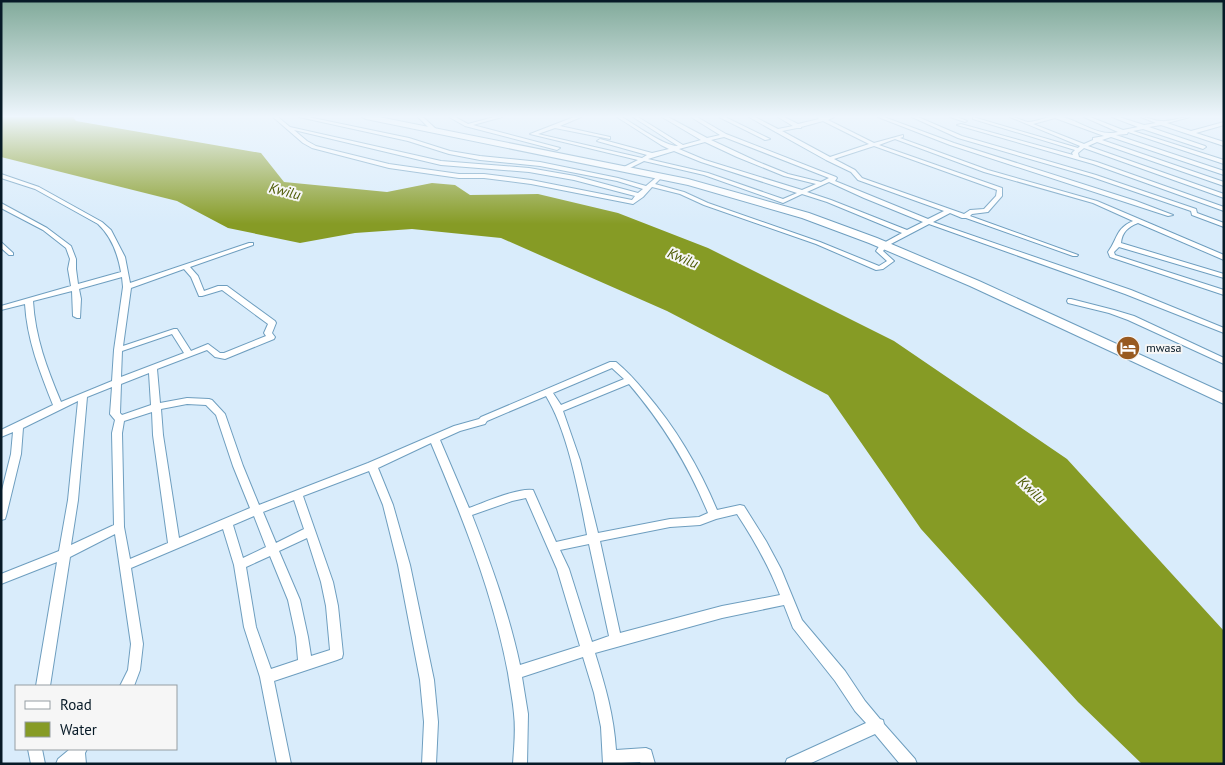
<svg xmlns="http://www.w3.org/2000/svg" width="1225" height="765" viewBox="0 0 1225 765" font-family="'PT Sans',sans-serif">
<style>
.water{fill:#869b25}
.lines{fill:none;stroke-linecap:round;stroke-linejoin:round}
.street-casing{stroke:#6e9ebf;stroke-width:2}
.highway-casing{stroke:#6e9ebf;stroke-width:2}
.street{fill:#fff;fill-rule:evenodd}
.highway{fill:#fff;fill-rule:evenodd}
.labels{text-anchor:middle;stroke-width:4;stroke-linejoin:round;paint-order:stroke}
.poi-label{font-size:12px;fill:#071a27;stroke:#f6f6f6;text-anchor:start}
.water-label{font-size:14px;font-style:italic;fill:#4b5801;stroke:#f6f6f6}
</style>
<rect width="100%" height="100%" fill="#d9ecfb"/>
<!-- water -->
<polygon class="water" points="1,117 73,117 76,121 261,153 284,182 387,192 432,183 455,185 470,195 538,194 618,213 708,248 894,341 1067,459 1224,631 1224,764 1142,764 1078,702 921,529 828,395 667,311 501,238 412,229 355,233 300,243 228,228 177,201 1,157"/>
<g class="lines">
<!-- street casing -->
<g class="street-casing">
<g id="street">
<path d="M273 117H278L290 127 441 161 529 168 575 176 638 193 643 189 617 181 540 166 480 160 449 154 408 141 299 117H308L409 138 450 151 480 156 540 162 618 178 646 186 659 175 662 177 655 184 684 192 708 203 820 242 879 266 887 261 876 251 880 245 902 233 827 202 802 194 783 203 704 175 644 161 624 171 622 170V168L638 160 530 134 574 117H581L560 126 610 137V139L555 128 538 134 642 158 647 155 597 141 600 139 652 153 669 149 661 145 617 117H622C634 124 666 147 678 146L633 117H638L683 145 701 140 662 117H668L707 138 720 135 691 117H697L726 134 836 177 837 178 835 181 928 219 944 211 858 180 851 172 826 160 749 117H755L778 129 793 126 778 117H784L798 124 819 119 817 117H834L828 120 874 143 903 135V137L900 138 988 170 1097 201 1224 255V260L1138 223C1128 227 1122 232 1121 243L1224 274V278L1119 247 1114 252 1115 255 1224 290V295L1110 257 1108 252C1118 239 1115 229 1133 221L1093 203 984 172 895 139 879 145 1002 188V196L988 212 972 214 970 216 1078 255 1077 256H1073L966 218H962L950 213 933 222 1131 290 1224 328V333L1125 294 929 224 887 246 883 251 894 261 883 269 876 270 816 244 704 205 680 194 652 187 643 197 633 204 531 184 484 178H459L389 168 312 148 303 143ZM823 121 869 144 830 157 782 131 797 128H801V127ZM294 130 441 165 529 172 574 180 635 196 632 200 531 180 484 174H459L389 164 316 146 307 141ZM724 137 829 178 821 182 788 174 756 161 711 140ZM705 142 737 157 784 176 816 184 802 190 705 160 679 149ZM874 146 997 190 996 196 984 209 970 210 964 214 862 178 855 170 834 159ZM674 151 701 162 797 193 783 199 708 173 648 159ZM829 182 864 198 923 222 907 230 831 200 807 192Z"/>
<polygon points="418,117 423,117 436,129 436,131 432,131"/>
<polygon points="449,117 455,117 468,124 494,117 502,117 473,125 560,148 557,150 465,126"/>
<polygon points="719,117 725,117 770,139 765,140"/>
<polygon points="878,117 884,117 954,143 1136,201 1173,215 1168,216 950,145"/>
<polygon points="912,117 918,117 962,136 1096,175 1196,209 1197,213 1224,223 1224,227 1192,215 1191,211 1092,177 958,138"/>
<polygon points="950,117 957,117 967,121 965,122"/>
<path d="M973 117 1078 148 1080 146 1010 117C1017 117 1022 121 1028 122 1039 122 1049 114 1063 117 1081 122 1099 137 1118 132L1084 117H1090L1123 130 1138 127 1112 117H1119L1144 125 1156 123 1141 117C1148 117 1154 121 1161 121 1170 122 1181 117 1190 117L1167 123 1191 131 1224 122V125L1196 133 1224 142V146L1161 125 1149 127 1205 146 1206 147 1203 149 1143 129 1133 131 1224 160V164L1128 132 1127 134 1116 135 1224 171V175L1111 137 1102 140 1224 182V186L1097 142 1088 146 1224 194V198L1084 148 1078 153 1079 157 1097 162 1224 207V211L1093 164 957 125 961 124 1073 155 1072 153 1075 150 973 119ZM1055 118 1104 136 1093 138V140L1084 144 1033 124Z"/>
<path d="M1 174 39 187 102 222 111 230 125 257 130 283 249 243H253V245L190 267 198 276 204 291 218 286H227L275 321 276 323 272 333 275 337 274 339 225 359 215 357 207 350 157 369 160 403 187 398 209 399 212 400 225 414 243 466 259 505 368 463 454 426 479 419 481 417 610 362H616C627 371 636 381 645 392 676 428 699 467 717 510L740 505 744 506 766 541 781 569 802 620 845 671 865 701 880 719 883 720 884 724 915 759 917 764H900L875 734 809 764H785L787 759 866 723 855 711 835 681 793 628 784 605 722 618 595 653C605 685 614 716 616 750L646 748 651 750 655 764H641L640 762 603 764 601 727 594 693 583 657 522 677 528 714 527 764H513C514 747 516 731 514 714 513 701 510 687 508 673 493 593 463 519 431 443L378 468 393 505 410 565 434 680 438 722 436 764H422L424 722 420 680 398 565 383 505 369 471 303 496 333 582 338 606 343 654 342 658 337 660 274 681 291 764H277L260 677 244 627 234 565 223 529 131 568 143 644 140 670 134 686H120L128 670 131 644 115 534 70 557 50 686H36L57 562 1 584V574L59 551 68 500 78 401 23 428 21 454 6 516 5 519 1 520V494L11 454 13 432 1 437V430L53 405C40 372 27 340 25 304L1 310V306L71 286 68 269 70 259 66 248 43 230 1 208V203L47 228 71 246 76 259V269L78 284 121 272C118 255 112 237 98 224L35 189 1 178ZM184 269 191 277 199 296H202L222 290 268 324 264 333 266 336 224 353H220L208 344 191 351 177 329H174L123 346 131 288ZM122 277 123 287 114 350 112 381 61 402C47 369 35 337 33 301L72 291 73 316 77 318H80L81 299 79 289ZM172 334 184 353 121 377 122 351ZM612 368 624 379 561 405 553 393ZM149 373 151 405 122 415 120 413 121 384ZM629 384C663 424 688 464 708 513L699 517 670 519 598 533 580 460 563 411ZM112 387 110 414 115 420 112 433 114 525 71 545 78 500 87 397ZM546 396C568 432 579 493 587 535L556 542 533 490C520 487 483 503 469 508L440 440 460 431 485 424 487 421ZM187 404 206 405 216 415 233 466 250 508 179 538 163 435 161 409ZM152 412 153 435 168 543 130 559 124 527 122 433 124 421ZM526 498 557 569 580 646 520 665C509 613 491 564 472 515L512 501ZM294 500 304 529 276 543 263 512ZM737 514C754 540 769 566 780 595L722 606 620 633 600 541 670 527 700 525 716 519ZM254 516 266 547 243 558 233 525ZM307 538 321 582 326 606 330 650 311 656 308 637 300 600 279 551ZM589 544 609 636 592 642 569 569 560 550ZM270 556 288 600 296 637 298 660 271 669 256 627 246 567Z"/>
<polygon points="1,242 13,253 13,255 9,255 1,248"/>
<polygon points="1068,299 1071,299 1114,310 1134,316 1224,358 1224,364 1128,320 1109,313 1068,303 1067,301"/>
<polygon points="28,749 42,749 45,764 31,764"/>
<polygon points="70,749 87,749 85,753 86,764 56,764 58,759"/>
</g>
</g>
<!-- highway casing -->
<g class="highway-casing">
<polygon id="highway" points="362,117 379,117 688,179 809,213 877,238 979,281 1224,393 1224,404 970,286 869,243 802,218 688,185 366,119"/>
</g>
<!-- street -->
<use href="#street" class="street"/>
<!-- highway -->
<use href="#highway" class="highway"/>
</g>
<!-- sky -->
<linearGradient id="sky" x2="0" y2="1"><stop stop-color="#81aa9a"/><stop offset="0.52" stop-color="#eef6fd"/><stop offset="1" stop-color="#eef6fd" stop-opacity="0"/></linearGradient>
<rect width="1225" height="224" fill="url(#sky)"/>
<!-- icons -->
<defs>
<g id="hotel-disc" transform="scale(1.25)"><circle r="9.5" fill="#985a20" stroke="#f6f6f6"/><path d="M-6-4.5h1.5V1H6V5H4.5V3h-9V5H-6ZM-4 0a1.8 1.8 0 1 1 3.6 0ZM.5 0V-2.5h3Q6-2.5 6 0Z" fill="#fff"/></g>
</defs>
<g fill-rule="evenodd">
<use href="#hotel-disc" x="1128" y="348"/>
</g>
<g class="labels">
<!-- poi labels -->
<g class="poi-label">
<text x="1146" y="352">mwasa</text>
</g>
<!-- water labels -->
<g class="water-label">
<text transform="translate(285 191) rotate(14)" y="5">Kwilu</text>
<text transform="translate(683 258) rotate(23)" y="5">Kwilu</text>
<text transform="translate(1032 490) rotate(43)" y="5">Kwilu</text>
</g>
</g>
<!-- border -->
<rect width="1225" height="765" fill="none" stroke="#071a27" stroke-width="5"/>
<!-- legend -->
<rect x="15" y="685" width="162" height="65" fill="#f6f6f6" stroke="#969ea3"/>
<rect x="25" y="701" width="25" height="8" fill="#ffffff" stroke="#969ea3"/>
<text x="60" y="710" font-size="15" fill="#071a27">Road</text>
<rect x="25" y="722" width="25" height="15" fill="#869b25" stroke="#969ea3"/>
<text x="60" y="735" font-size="15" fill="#071a27">Water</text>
</svg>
